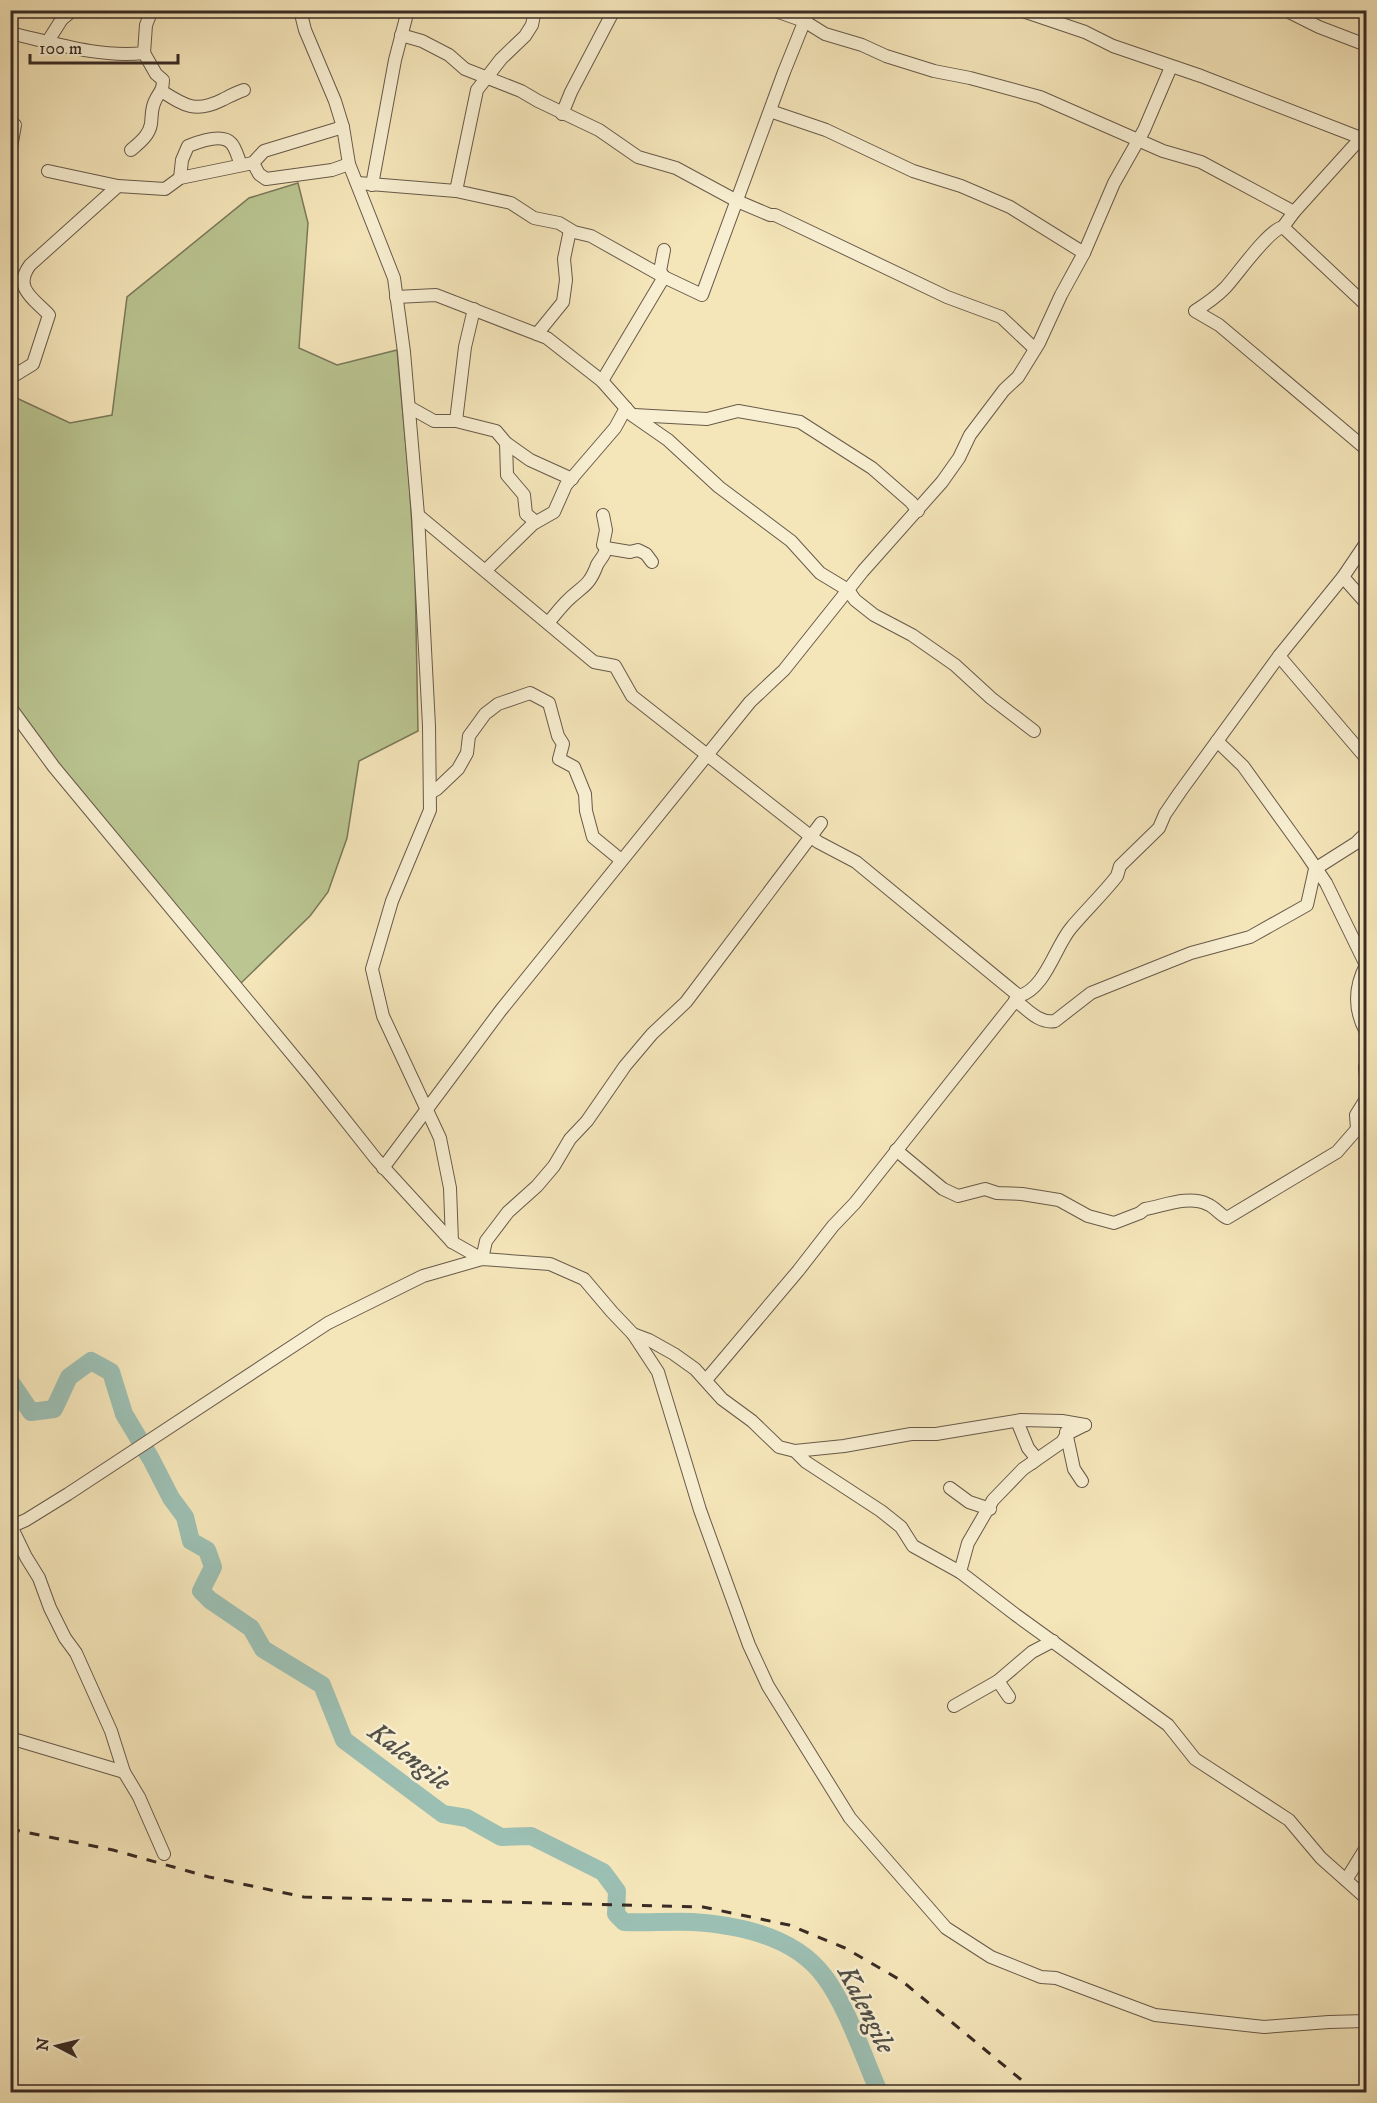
<svg xmlns="http://www.w3.org/2000/svg" width="1377" height="2103" viewBox="0 0 1377 2103" font-family="'IM FELL DW Pica',serif">
<style>
.green{fill:#bac591;stroke:#7a785b;stroke-width:1.5}
.lines{fill:none;stroke-linecap:round;stroke-linejoin:round}
.river{stroke:#9cbfb3;stroke-width:18}
.minor-casing{stroke:#685a4a;stroke-width:14}
.minor{stroke:#f8efd2;stroke-width:12}
.rail{stroke:#392b25;stroke-width:3;stroke-dasharray:10 10;stroke-linecap:butt}
.labels{text-anchor:middle;stroke-width:5;stroke-linejoin:round;paint-order:stroke}
.water-label{font-size:27px;font-style:italic;fill:#525048;stroke:#f8efd2}
</style>
<rect width="100%" height="100%" fill="#f5e6ba"/>
<filter id="stains"><feTurbulence type="fractalNoise" baseFrequency=".00333" numOctaves="4"/><feColorMatrix values="0 0 0 0 .2 0 0 0 0 .09 0 0 0 0 .02 0 0 0 .5 -.17"/></filter>
<radialGradient id="worn" r=".72"><stop offset=".6" stop-color="#630" stop-opacity="0"/><stop offset="1" stop-color="#630" stop-opacity=".3"/></radialGradient>
<!-- green -->
<polygon class="green" points="298,183 308,223 299,348 337,365 397,350 409,479 415,573 418,731 359,761 347,838 328,892 310,916 240,984 57,763 11,699 10,395 70,423 112,415 127,297 249,198"/>
<g class="lines">
<!-- river -->
<path class="river" d="M10 1381 31 1412 54 1409 69 1377 91 1361 111 1372 124 1414 151 1459 171 1498 185 1517 191 1541 207 1550 213 1567 201 1591 210 1600 251 1628 263 1649 322 1685 344 1740 443 1814 467 1818 501 1837 531 1836 603 1872 617 1891 616 1914 624 1922C647 1923 670 1921 693 1922 739 1925 795 1937 824 1976 847 2006 864 2058 879 2092"/>
<!-- minor casing -->
<g class="minor-casing">
<g id="minor">
<polyline points="300,10 305,30 335,101 343,127 349,164 394,278 404,352 418,515 429,726 430,810 392,901 372,969 383,1016 440,1138 450,1188 452,1242"/>
<polyline points="773,10 804,21 825,34 862,45 886,56 934,71 970,78 1040,97 1163,151 1201,162 1294,212"/>
<polyline points="1020,10 1085,32 1113,46 1201,76 1361,138"/>
<polyline points="1285,10 1319,27 1366,45"/>
<path d="M10 33C54 43 99 58 144 53L146 25 152 10"/>
<polyline points="401,35 422,41 449,55 465,69 521,91 538,101 599,130 638,157 676,168 737,201 770,215 775,215 947,297 1001,317 1035,349"/>
<polyline points="48,41 62,19 73,10"/>
<path d="M163 92C185 106 196 113 222 100 230 96 235 93 244 90"/>
<polyline points="770,111 826,130 913,171 961,186 1010,207 1084,253"/>
<polyline points="562,114 571,92 614,10"/>
<polyline points="1359,140 1294,212 1283,227 1366,305"/>
<path d="M131 150C139 143 149 136 151 124 152 116 151 109 155 101 159 92 163 91 163 80L156 74 144 53"/>
<polyline points="10,153 15,125"/>
<polyline points="253,163 264,151 343,127"/>
<polyline points="48,171 118,186 165,189 180,178 253,163 259,174 266,179 332,170 349,164"/>
<path d="M180 178 182 160 188 146C198 142 222 133 231 143 236 148 238 158 241 165"/>
<polyline points="358,183 456,191 477,90 501,59 525,36 532,25 534,15 532,10"/>
<polyline points="372,185 395,60 408,10"/>
<polyline points="456,191 511,203 534,218 559,223 574,232 591,236 664,277"/>
<path d="M1283 227C1268 230 1238 274 1225 288 1216 297 1206 304 1195 311L1219 325 1366 449"/>
<polyline points="664,277 660,271 664,250"/>
<polyline points="396,297 436,295 547,338 602,381 632,415 668,440 719,487 791,541 820,573 848,590 855,600 874,615 912,635 955,665 991,698 1034,731"/>
<polyline points="537,334 563,302 566,280 564,259 570,230"/>
<path d="M10 378 33 364 49 315C33 298 13 288 30 265L118 186"/>
<polyline points="602,381 664,277 702,295 784,72 809,10"/>
<polyline points="409,407 434,421 456,421 465,347 474,309"/>
<polyline points="634,415 707,419 738,411 800,422 872,468 911,502 918,511"/>
<polyline points="456,421 496,431 506,443 507,475 524,495 526,514 536,522"/>
<polyline points="506,443 530,460 572,479"/>
<polyline points="418,515 594,662 615,666 632,696 818,842 856,862 1019,996"/>
<polyline points="603,515 606,530 603,545 606,548 630,552 638,550 646,554 652,562"/>
<polyline points="486,570 533,524 554,512 566,485 615,428 626,408"/>
<polyline points="1343,577 1366,603"/>
<path d="M548 623C554 616 560 608 567 601 582 586 589 587 597 565 600 559 605 556 606 548"/>
<polyline points="1279,656 1366,758"/>
<polyline points="10,707 54,767 311,1077 376,1159 452,1242 482,1259 486,1241 508,1212 537,1186 554,1166 570,1139 587,1121 625,1066 652,1034 686,1002 821,823"/>
<path d="M1217 741 1243 766 1305 852 1326 883 1366 965C1354 988 1354 1010 1366 1032"/>
<polyline points="430,793 437,789 458,769 467,753 469,736 485,714 498,704 530,693 549,703 558,736 563,744 559,759 574,767 585,794 586,811 593,837 621,860"/>
<path d="M1015 1000C1027 1009 1039 1024 1055 1021L1091 993 1191 953 1250 937 1307 905 1315 869 1356 843 1366 833"/>
<polyline points="1366,1065 1365,1067 1366,1076"/>
<path d="M896 1150 943 1189 958 1196 985 1189 997 1193 1022 1194 1059 1200 1088 1216 1114 1223 1140 1213 1145 1209C1163 1206 1189 1195 1207 1204 1215 1207 1219 1214 1227 1218L1337 1152 1357 1129 1356 1115 1366 1099"/>
<polyline points="383,1168 501,1010 750,702 784,670 863,571 942,482 959,458 970,435 1004,390 1018,377 1039,343 1061,295 1084,253 1114,183 1144,130 1171,67"/>
<polyline points="633,1334 649,1340 674,1354 695,1369 722,1399 752,1421 779,1447 795,1451 806,1462 881,1511 901,1527 913,1546 960,1572 1016,1615 1168,1725 1195,1759 1289,1820 1321,1858 1366,1898"/>
<path d="M706 1380 798 1271 833 1226 855 1203 1019 996C1045 989 1055 947 1071 928 1086 910 1103 894 1117 876L1120 866 1159 828 1165 814 1180 792 1279 656 1343 577 1366 543"/>
<polyline points="1017,1421 1028,1448 1037,1459 1032,1463"/>
<polyline points="1066,1432 1074,1469 1082,1481"/>
<polyline points="795,1451 844,1446 911,1434 936,1434 1021,1420 1062,1421 1085,1425"/>
<polyline points="950,1488 969,1502 990,1509"/>
<polyline points="11,1526 26,1557 39,1578 50,1608 65,1638 76,1653 111,1731 124,1772 139,1797 164,1854"/>
<polyline points="10,1527 26,1520 68,1494 328,1323 423,1276 482,1259 550,1264 584,1279 612,1312 633,1334 658,1372 700,1510 749,1645 768,1686 850,1818 946,1928 991,1957 1041,1977 1056,1978 1155,2015 1264,2027 1329,2022 1366,2021"/>
<polyline points="960,1572 968,1543 993,1500 1023,1469 1062,1442 1067,1434 1085,1425"/>
<polyline points="998,1681 1009,1697"/>
<polyline points="954,1706 998,1681 1032,1652 1053,1641"/>
<polyline points="10,1738 124,1772"/>
<polyline points="1346,1880 1364,1851"/>
</g>
</g>
<!-- minor -->
<use href="#minor" class="minor"/>
<!-- rail -->
<polyline class="rail" points="10,1829 113,1850 209,1877 304,1897 703,1907 789,1925 845,1948 902,1981 1036,2092"/>
</g>
<g class="labels">
<!-- water labels -->
<g class="water-label">
<text transform="translate(410 1756) rotate(37)" y="9">Kalengile</text>
<text transform="translate(867 2009) rotate(63)" y="9">Kalengile</text>
</g>
</g>
<!-- margin -->
<rect width="1377" height="2103" fill="none" stroke="#f5e6ba" stroke-width="36"/>
<rect x="12" y="12" width="1353" height="2079" fill="none" stroke="#392b25" stroke-width="3"/>
<rect x="18" y="18" width="1341" height="2067" fill="none" stroke="#392b25" stroke-width="1.5"/>
<!-- north arrow -->
<g transform="translate(57 2046) rotate(277)" stroke="#f8efd2" stroke-width="4.5" paint-order="stroke">
<path d="M0-4.5L10 22L0 15L-10 22Z" fill="#392b25"/>
<text y="-9" font-size="16" font-weight="bold" text-anchor="middle" fill="#392b25">N</text>
</g>
<!-- scale -->
<path d="M30 54v9h148v-9" fill="none" stroke="#392b25" stroke-width="3"/>
<text x="39" y="54" font-size="18" fill="#392b25" stroke="#f8efd2" stroke-width="4.5" paint-order="stroke">100 m</text>
<rect width="100%" height="100%" filter="url(#stains)"/>
<rect width="100%" height="100%" fill="url(#worn)"/>
</svg>
